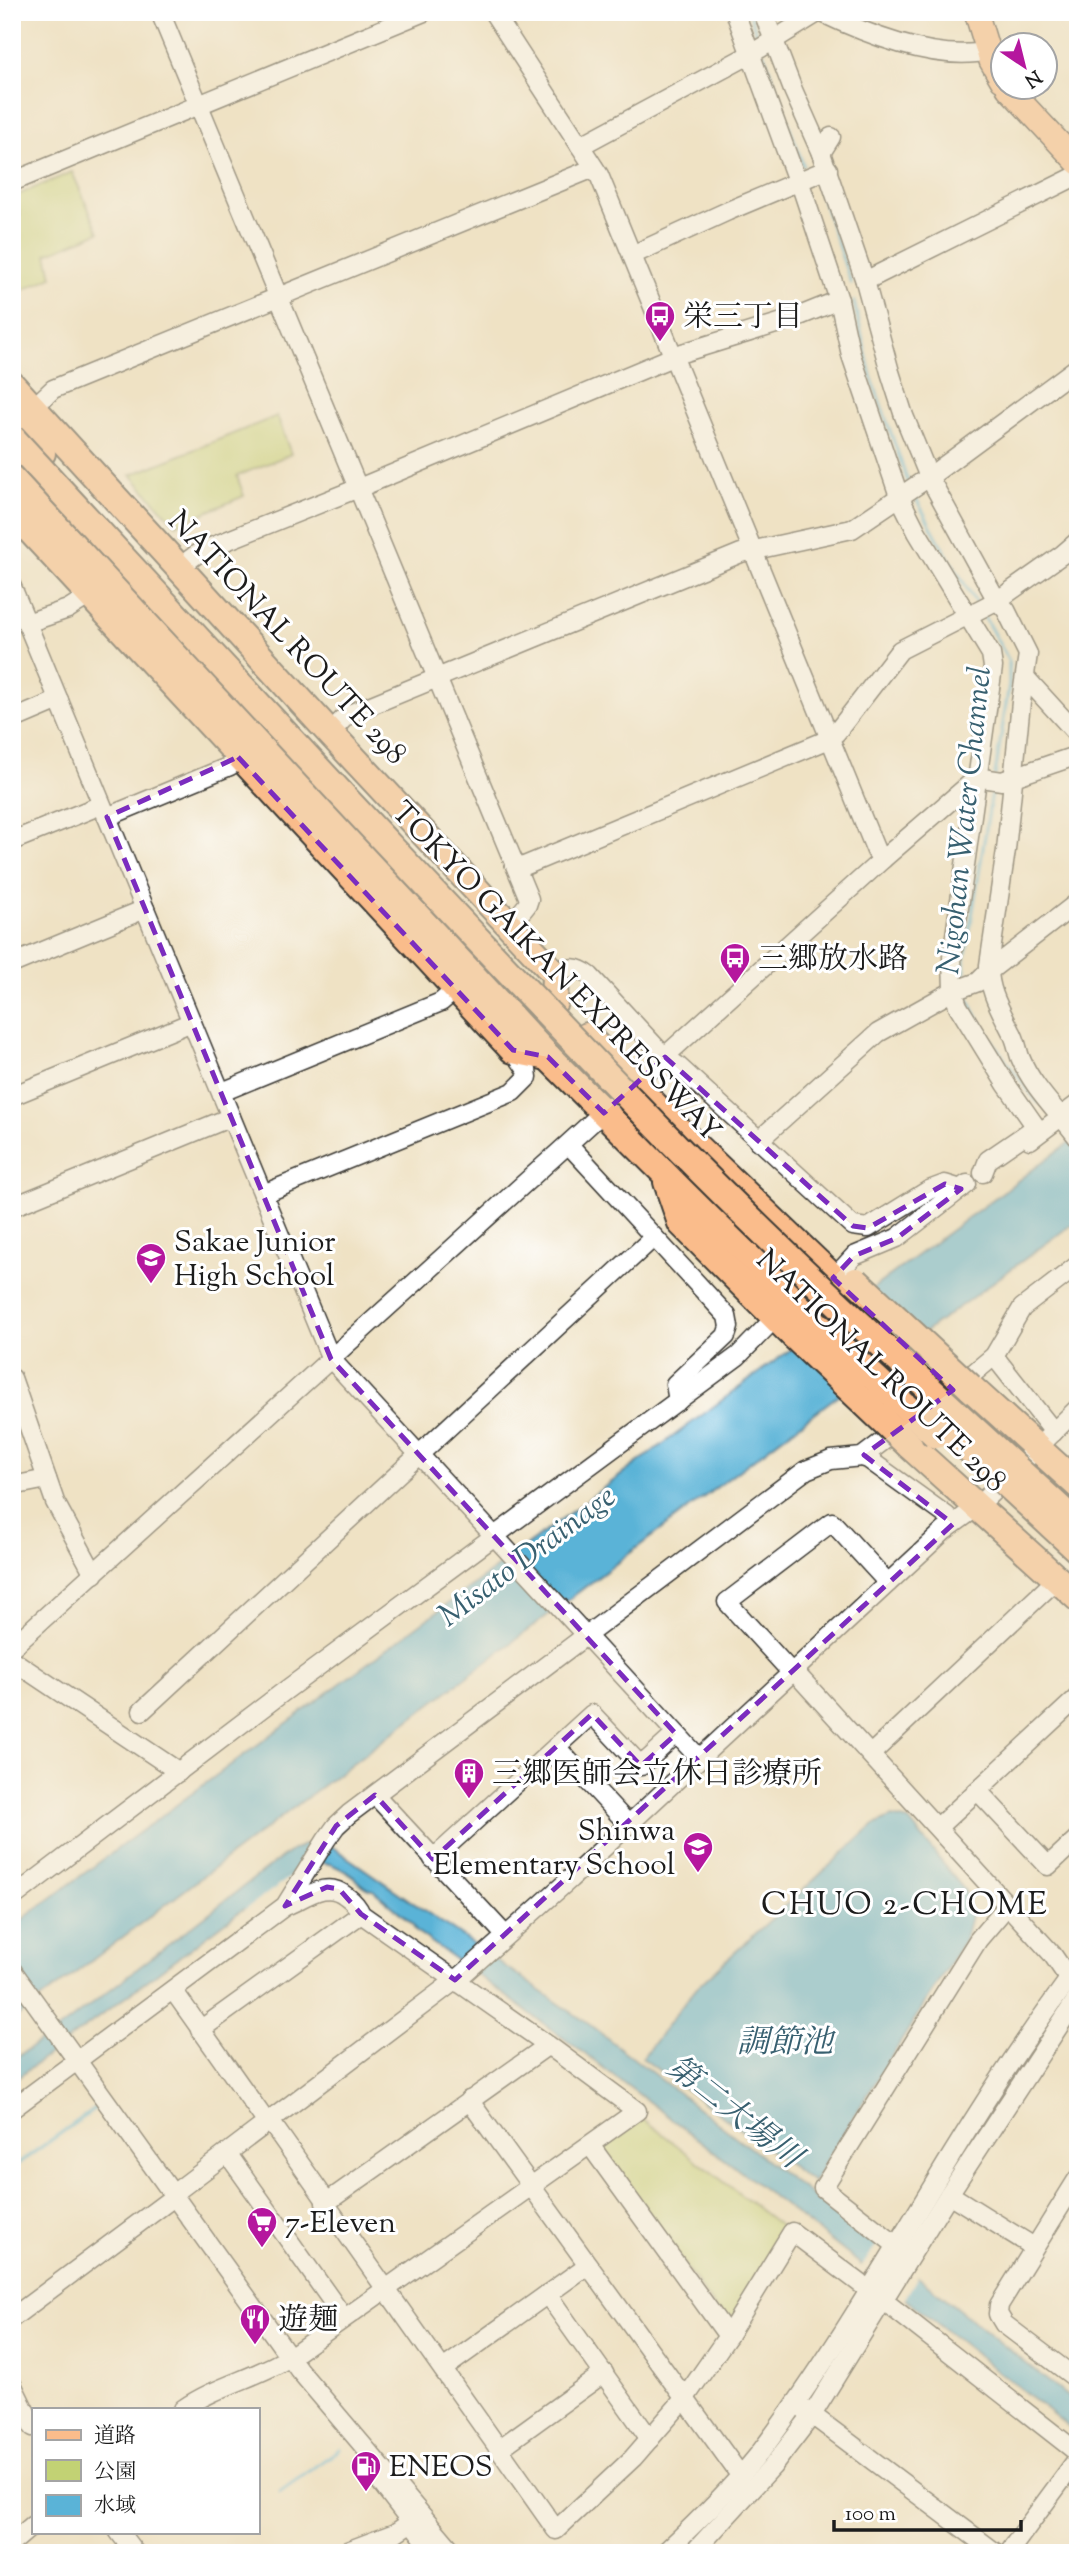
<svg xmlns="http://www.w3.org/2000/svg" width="1090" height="2565" viewBox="0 0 1090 2565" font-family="'Sorts Mill Goudy','Noto Serif JP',serif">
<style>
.green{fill:#c2d274;stroke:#6f7748;stroke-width:2}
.water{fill:#5ab3d7;stroke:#3b687a;stroke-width:2}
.pier{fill:#efe2c4}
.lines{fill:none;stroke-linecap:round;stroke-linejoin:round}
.stream{stroke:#5ab3d7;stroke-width:3.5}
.minor-casing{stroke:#3c3a35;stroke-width:21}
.major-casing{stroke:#3c3a35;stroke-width:26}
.highway-casing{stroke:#3c3a35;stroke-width:30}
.minor{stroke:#fff;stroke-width:18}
.major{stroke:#fabc8b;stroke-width:23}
.highway{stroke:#fabc8b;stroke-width:26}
.highway-bridge-casing{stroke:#3c3a35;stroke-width:30;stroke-linecap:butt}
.highway-bridge{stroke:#fabc8b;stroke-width:26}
.marked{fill:none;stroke:#7b2cbf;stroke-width:5;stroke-dasharray:14 9;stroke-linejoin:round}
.labels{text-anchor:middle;stroke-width:6;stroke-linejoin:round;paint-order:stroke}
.poi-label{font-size:30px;fill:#1c1c1c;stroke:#fff;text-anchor:start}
.street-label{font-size:30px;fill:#1c1c1c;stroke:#fff}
.water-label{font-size:32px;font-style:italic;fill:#386070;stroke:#fff}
.neighbourhood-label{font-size:32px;letter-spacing:2px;fill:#1c1c1c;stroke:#fff}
</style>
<rect width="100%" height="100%" fill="#fff"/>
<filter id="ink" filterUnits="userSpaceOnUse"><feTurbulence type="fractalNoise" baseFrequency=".0143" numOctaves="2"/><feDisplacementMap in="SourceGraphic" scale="14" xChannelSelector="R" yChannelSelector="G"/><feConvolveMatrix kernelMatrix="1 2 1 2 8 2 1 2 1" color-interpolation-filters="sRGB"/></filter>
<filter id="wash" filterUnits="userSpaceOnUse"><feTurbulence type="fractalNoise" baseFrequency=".00686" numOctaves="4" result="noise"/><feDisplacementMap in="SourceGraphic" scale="28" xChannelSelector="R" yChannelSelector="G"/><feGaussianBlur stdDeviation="1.57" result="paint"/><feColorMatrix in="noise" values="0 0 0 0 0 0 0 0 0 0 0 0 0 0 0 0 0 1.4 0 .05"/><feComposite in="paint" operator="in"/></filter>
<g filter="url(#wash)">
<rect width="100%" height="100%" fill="#efe2c4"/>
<!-- green -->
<g class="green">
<polygon points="72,172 99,232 47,254 52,277 12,295 12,218 20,215 15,196"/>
<polygon points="277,416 291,454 237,476 244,496 176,525 131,475"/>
<polygon points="642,2118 787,2231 731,2321 724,2321 600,2147"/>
</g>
<!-- water -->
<g class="water">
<polygon points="1078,1136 1078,1220 828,1403 12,2021 12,1927"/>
<polygon points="892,1817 909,1821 965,1891 971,1916 965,1939 813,2182 642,2058 696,1988 874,1825"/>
<path d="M312 1842 328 1844 590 2025 927 2284 1078 2405V2434C860 2263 642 2092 416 1931L412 1923 373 1890C365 1889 361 1883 355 1878 339 1866 323 1858 303 1864L12 2082V2060L63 2026 270 1866 294 1849Z"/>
</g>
<!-- pier -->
<polygon class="pier" points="878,2243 919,2274 903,2302 861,2268"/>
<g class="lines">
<!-- stream -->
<g class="stream">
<polyline points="749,12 759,41"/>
<polyline points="764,54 803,165"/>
<polyline points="817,184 851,283"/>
<polyline points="854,302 871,376 909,485"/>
<polyline points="914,495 945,552 976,603"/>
<polyline points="982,613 1009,661 1009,685 995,775"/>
<polyline points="966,979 964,965 993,786"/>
<path d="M967 991C969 1016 1021 1080 1038 1103"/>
<polyline points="245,1907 299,1869"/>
<polyline points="12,2168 96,2108"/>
<polyline points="280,2492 340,2449"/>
</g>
</g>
</g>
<g filter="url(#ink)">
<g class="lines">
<!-- minor casing -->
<g class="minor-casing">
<g id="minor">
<polyline points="160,12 529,899 527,905 510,926"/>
<polyline points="493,12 599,175 876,851 883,859"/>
<polyline points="735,12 797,181"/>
<polyline points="763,12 793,90 821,153"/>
<path d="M820 12C866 34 937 63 988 51"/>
<path d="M831 137 821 153 865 281 890 372 904 416 929 477 996 599 1006 610 1028 654 1021 702 1006 850 989 965C988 990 1000 1009 1011 1031 1016 1039 1017 1048 1020 1057 1032 1087 1059 1112 1078 1138"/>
<polyline points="580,146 751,54 819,12"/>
<polyline points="799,180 839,300 851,355 899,496 917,532 991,654 993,667 952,957 953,991 958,1006 1006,1084 1036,1127 988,1160 983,1173"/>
<polyline points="12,182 424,12"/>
<polyline points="632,255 728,211 828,169"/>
<polyline points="865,281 1078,175"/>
<polyline points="33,408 53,389 594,168"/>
<polyline points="182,571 189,560 201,551 366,485 682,353 792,319 839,300"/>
<polyline points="12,587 331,1359 699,1758"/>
<polyline points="27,623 68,609 90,595"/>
<polyline points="1025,677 1078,735"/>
<polyline points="12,720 59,700"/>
<polyline points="330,733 347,715 741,553 852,529 929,477 1078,367"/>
<polyline points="107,817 230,766 238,757"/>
<polyline points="12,841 101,805"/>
<polyline points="517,869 827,740 836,733 900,650 998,600 1063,554 1078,541"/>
<polyline points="12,964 145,909"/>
<path d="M555 974C569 966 577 966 590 976L665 1057 678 1066 853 1226 868 1228 929 1190 945 1184 961 1189"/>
<polyline points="222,1092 441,1002 456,989"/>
<polyline points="12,1096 192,1022"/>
<polyline points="1030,1140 1078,1104"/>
<polyline points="758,1141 878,1033 953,991 978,982 988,972 1078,902"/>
<polyline points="569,1145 727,1316 729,1327 726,1336 675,1384 678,1401"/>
<polyline points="263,1194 513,1092 528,1077 527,1070 513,1050"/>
<polyline points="12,1207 231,1117"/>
<polyline points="843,1268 854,1256 897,1238 967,1184"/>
<polyline points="994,1356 1054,1432"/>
<polyline points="12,1378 55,1502 94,1574"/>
<polyline points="957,1387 994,1356 1022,1308 1078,1265"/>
<polyline points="862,1457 868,1459 947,1516 953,1524"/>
<polyline points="12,1486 47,1479"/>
<polyline points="12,1647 883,859 971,783 982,778 1002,781 1078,755"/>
<polyline points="12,1660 179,1772"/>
<polyline points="793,1670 1052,1954 1074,1986"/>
<polyline points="791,1672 727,1602 832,1522 888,1583"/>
<polyline points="142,1711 654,1237"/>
<polyline points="556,1747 628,1824"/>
<polyline points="871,1754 1056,1580"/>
<polyline points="978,1791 1048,1866 1078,1838"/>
<polyline points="375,1795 505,1935"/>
<polyline points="938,1827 1078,1697"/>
<polyline points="433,1859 592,1714 641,1766 676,1734"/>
<polyline points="12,1898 282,1693 738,1356 776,1317"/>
<polyline points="12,1970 299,2370 454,2553"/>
<polyline points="173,1990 267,2123"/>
<polyline points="200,2030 361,1914"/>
<polyline points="469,2100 740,2475"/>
<polyline points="12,2109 285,1906 326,1840 336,1826 349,1814 806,1470 831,1460 862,1457 903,1426"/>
<polyline points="270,2121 327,2202 547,2046"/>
<polyline points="590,2145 728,2336"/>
<polyline points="227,2153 344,2318"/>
<polyline points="1078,2178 999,2305 998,2314 1004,2324 1078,2380"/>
<polyline points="949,2194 1034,2247"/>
<polyline points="327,2202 325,2203 499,2449"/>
<polyline points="897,2246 823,2188 978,1940 1007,1906"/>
<polyline points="547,2294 650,2439"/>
<polyline points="884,2301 1078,2453"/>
<polyline points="12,2318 171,2199 177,2191 461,1976 570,1879 944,1531 977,1507 1078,1408"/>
<polyline points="443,2369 588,2265"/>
<polyline points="604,2373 499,2449 556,2530 633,2458 685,2398 728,2336 792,2232 869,2290"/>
<polyline points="12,2384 33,2427"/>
<path d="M183 2409C216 2386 256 2378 290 2357L637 2111 548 2045 361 1914C358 1906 353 1901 346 1896 327 1880 308 1896 288 1905"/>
<polyline points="804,2409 996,2553"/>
<polyline points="372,2471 435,2553"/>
<polyline points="119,2532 135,2553"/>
<polyline points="12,2543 33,2525"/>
<polyline points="342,2553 395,2533 420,2516"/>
<path d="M664 2553C697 2522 731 2489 759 2454 830 2360 890 2256 951 2156 990 2092 1033 2027 1078 1967"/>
<polyline points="693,2553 772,2467 812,2415 949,2194 1078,1997"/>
<polyline points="1008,2553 1078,2458"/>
</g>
</g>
<!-- major casing -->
<g class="major-casing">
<g id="major">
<polyline points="976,12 991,61 1002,80"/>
<polyline points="1008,88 1078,163"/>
</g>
</g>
<!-- highway casing -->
<g class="highway-casing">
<g id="highway">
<polyline points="12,385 330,733 555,974 554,1002"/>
<polyline points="12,421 42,453"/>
<polyline points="12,479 548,1057 809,1317"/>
<polyline points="12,511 513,1050 548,1057"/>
<polyline points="587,1036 679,1130 844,1288"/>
<polyline points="667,1182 681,1223 793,1335"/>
<polyline points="970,1387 1078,1485"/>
<polyline points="909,1445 1078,1598"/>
</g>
</g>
<!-- minor -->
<use href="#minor" class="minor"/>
<!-- major -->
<use href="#major" class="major"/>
<!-- highway -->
<use href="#highway" class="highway"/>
<!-- highway-bridge casing -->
<g class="highway-bridge-casing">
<g id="highway-bridge">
<path d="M12 438C232 676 450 915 677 1147 806 1278 943 1401 1078 1525"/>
<polyline points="856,1281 970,1387"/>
<polyline points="809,1317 936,1435"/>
<polyline points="793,1335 909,1445"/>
<polyline points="928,1411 1078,1550"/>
</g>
</g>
<!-- highway-bridge -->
<use href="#highway-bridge" class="highway-bridge"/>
</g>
</g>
<!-- marked area -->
<path d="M0 0H1090V2565H0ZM238 757 513 1050 548 1057 604 1113 665 1057 853 1226 868 1228 945 1184 961 1189 897 1238 854 1256 833 1278 953 1390 864 1455 953 1524 455 1980 361 1914 339 1889 327 1887 285 1906 336 1826 375 1795 433 1859 592 1714 641 1766 676 1734 331 1359 107 817Z" fill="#efe2c4" fill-opacity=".55" fill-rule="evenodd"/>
<path class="marked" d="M238 757 513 1050 548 1057 604 1113 665 1057 853 1226 868 1228 945 1184 961 1189 897 1238 854 1256 833 1278 953 1390 864 1455 953 1524 455 1980 361 1914 339 1889 327 1887 285 1906 336 1826 375 1795 433 1859 592 1714 641 1766 676 1734 331 1359 107 817Z"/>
<!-- icons -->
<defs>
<g id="bus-pin" transform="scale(1.575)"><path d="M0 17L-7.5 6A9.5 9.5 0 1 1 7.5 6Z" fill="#b5179e" stroke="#fff"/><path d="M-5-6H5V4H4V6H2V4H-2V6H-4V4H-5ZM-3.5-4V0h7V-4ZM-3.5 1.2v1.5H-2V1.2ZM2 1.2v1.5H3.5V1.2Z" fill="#fff"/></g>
<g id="school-pin" transform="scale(1.575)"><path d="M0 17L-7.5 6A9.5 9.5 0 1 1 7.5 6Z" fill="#b5179e" stroke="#fff"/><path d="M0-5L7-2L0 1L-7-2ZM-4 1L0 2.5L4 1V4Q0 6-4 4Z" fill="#fff"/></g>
<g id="building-pin" transform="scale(1.575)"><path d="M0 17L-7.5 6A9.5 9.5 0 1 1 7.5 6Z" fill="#b5179e" stroke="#fff"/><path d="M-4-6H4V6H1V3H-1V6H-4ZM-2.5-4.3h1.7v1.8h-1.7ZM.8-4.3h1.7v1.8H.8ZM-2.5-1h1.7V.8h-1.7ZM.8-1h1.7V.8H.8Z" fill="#fff"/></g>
<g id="supermarket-pin" transform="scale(1.575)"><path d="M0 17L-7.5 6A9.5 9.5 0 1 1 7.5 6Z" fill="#b5179e" stroke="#fff"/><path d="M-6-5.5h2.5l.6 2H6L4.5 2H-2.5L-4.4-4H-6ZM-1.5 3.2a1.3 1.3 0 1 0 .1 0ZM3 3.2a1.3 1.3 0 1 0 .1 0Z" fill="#fff"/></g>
<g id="restaurant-pin" transform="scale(1.575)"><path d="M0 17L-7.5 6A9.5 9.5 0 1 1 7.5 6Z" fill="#b5179e" stroke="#fff"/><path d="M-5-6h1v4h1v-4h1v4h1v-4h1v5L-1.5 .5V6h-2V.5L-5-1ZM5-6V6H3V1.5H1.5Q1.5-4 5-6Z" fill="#fff"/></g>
<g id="fuel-pin" transform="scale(1.575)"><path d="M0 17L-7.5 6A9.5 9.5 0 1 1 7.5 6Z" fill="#b5179e" stroke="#fff"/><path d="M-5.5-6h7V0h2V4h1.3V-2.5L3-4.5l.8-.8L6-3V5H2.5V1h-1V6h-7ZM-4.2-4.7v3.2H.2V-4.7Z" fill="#fff"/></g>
</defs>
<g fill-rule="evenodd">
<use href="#bus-pin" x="660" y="316"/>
<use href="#bus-pin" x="735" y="958"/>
<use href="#school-pin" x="151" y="1258"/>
<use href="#building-pin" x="469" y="1773"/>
<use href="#school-pin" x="698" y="1847"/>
<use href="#supermarket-pin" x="262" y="2222"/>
<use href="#restaurant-pin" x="255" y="2319"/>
<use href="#fuel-pin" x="366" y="2466"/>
</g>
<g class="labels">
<!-- poi labels -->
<g class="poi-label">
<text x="683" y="326">栄三丁目</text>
<text x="758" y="968">三郷放水路</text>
<text x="174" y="1251">Sakae Junior<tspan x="174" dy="34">High School</tspan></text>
<text x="492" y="1783">三郷医師会立休日診療所</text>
<text x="675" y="1840" text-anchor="end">Shinwa<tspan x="675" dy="34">Elementary School</tspan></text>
<text x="285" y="2232">7-Eleven</text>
<text x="278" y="2329">遊麺</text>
<text x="389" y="2476">ENEOS</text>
</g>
<!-- street labels -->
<g class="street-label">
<text transform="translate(288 637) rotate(47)" y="10">NATIONAL ROUTE 298</text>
<text transform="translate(557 971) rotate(46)" y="10">TOKYO GAIKAN EXPRESSWAY</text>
<text transform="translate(882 1370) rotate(44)" y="10">NATIONAL ROUTE 298</text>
</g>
<!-- water labels -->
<g class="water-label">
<text transform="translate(963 820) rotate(-84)" y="11">Nigohan Water Channel</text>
<text transform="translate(526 1555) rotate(-37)" y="11">Misato Drainage</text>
<text x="785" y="2052">調節池</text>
<text transform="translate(735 2111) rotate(38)" y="11">第二大場川</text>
</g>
<!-- neighbourhood labels -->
<g class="neighbourhood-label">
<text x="905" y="1914">CHUO 2-CHOME</text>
</g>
</g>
<!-- margin -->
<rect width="1090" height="2565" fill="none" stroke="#fff" stroke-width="42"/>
<!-- legend -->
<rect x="32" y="2408" width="228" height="126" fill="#ffffff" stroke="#a4a4a4" stroke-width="2"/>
<rect x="46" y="2430" width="35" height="10" fill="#fabc8b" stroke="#a4a4a4" stroke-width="2"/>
<text x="94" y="2442" font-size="21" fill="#1c1c1c">道路</text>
<rect x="46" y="2460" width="35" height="21" fill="#c2d274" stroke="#a4a4a4" stroke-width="2"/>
<text x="94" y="2478" font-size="21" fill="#1c1c1c">公園</text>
<rect x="46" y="2495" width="35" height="21" fill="#5ab3d7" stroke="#a4a4a4" stroke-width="2"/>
<text x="94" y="2512" font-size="21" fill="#1c1c1c">水域</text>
<!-- north arrow -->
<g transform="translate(1024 66) rotate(145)"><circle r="33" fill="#ffffff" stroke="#a4a4a4" stroke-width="2"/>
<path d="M0-5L12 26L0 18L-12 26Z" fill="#b5179e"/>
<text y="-10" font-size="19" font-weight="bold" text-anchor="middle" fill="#1c1c1c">N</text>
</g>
<!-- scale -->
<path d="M834 2520v10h187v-10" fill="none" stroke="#1c1c1c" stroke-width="3.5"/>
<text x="845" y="2520" font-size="21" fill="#1c1c1c" stroke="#ffffff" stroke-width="5" paint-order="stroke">100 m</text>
</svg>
